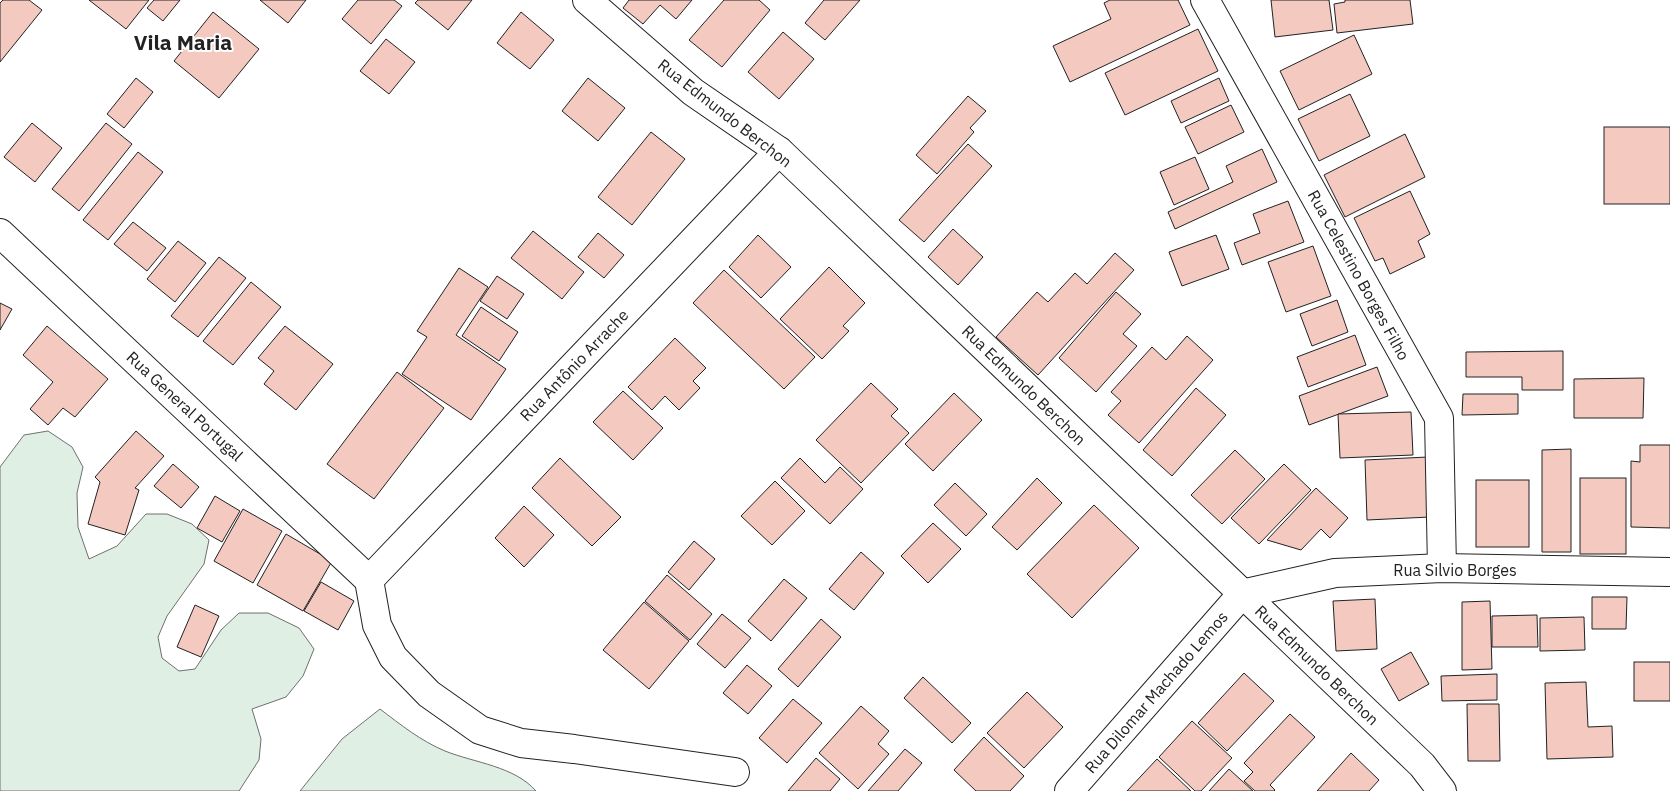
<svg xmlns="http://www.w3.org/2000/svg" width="1670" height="791" viewBox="0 0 1670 791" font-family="'IBM Plex Sans',sans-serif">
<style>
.green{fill:#e0efe3;stroke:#6f6f6f}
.building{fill:#f3c9c0;stroke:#222}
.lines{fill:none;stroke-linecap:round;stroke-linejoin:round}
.minor-casing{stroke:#222;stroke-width:30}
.minor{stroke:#fff;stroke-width:28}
.labels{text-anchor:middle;stroke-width:4;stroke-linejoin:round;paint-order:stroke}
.street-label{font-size:16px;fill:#222;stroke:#fff}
.district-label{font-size:21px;font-weight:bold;fill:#222;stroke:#fff}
</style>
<rect width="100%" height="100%" fill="#fff"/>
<!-- green -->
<g class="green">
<polygon points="48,431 72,447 83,467 77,493 78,527 89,559 117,546 146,514 167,514 192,524 209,540 204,564 167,616 158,637 162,658 179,671 195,669 221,630 239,613 268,613 299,628 314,649 303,676 286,697 252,709 261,739 259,760 239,791 0,791 0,467 24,435"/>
<path d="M380 709C401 725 421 741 445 751 475 763 514 766 536 791H300L342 739Z"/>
</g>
<!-- building -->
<g class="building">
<polygon points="3,0 29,0 42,10 0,62 0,3"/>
<polygon points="89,0 149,0 126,29"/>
<polygon points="154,0 180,0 163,21 147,8"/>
<polygon points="260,0 306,0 288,23"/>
<polygon points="358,0 394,0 402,6 371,44 342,19"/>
<polygon points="418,0 472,0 448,30 415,3"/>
<polygon points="629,0 692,0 676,19 660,5 643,24 623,8"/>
<polygon points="724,0 759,0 770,10 722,67 689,40"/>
<polygon points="824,0 860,0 825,40 805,23"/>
<polygon points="1110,0 1178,0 1190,25 1070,82 1053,46 1111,19 1104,3"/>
<polygon points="1271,0 1329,0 1333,30 1275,37"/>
<polygon points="1345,0 1410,0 1413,24 1337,33 1334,4 1345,2"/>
<polygon points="213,12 259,49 219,98 174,61"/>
<polygon points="521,12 554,40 530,69 497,43"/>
<polygon points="1198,29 1218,71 1125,115 1105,73"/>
<polygon points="783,32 814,59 779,99 748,72"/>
<polygon points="1354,35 1372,74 1299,110 1280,71"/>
<polygon points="386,39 415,62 389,94 360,71"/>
<polygon points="136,78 153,92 124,128 107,114"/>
<polygon points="588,78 625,108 598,141 562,111"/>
<polygon points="1219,78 1229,101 1181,123 1171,101"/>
<polygon points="1350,94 1370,136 1319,161 1298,119"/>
<polygon points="968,96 986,111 970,128 974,132 937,174 916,155"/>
<polygon points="1231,105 1244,132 1198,154 1185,127"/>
<polygon points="32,123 62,148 35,182 4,157"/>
<polygon points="106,123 132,144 79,211 52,189"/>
<rect x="1604" y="127" width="66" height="77"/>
<polygon points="651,132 685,159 632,225 598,197"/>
<polygon points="1405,134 1425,177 1345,217 1324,175"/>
<polygon points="968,144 992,166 924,242 899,220"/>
<polygon points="1262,149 1277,182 1175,229 1168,212 1233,182 1226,166"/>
<polygon points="138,152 163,172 108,240 83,220"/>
<polygon points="1195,157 1209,189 1174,205 1160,172"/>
<polygon points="1410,191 1430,234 1418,241 1425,257 1390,274 1383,258 1375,261 1354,218"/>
<polygon points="1288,201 1304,242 1242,265 1234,243 1260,233 1253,214"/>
<polygon points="133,222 166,248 147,271 114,244"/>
<polygon points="953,229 983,257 958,285 928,257"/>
<polygon points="533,231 584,272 562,299 511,258"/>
<polygon points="598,233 624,255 604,278 578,257"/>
<polygon points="758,235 791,267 761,298 729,267"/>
<polygon points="1216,235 1229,269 1182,286 1169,252"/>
<polygon points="178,241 206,263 175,302 147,279"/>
<polygon points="1313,246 1331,296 1286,312 1268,262"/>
<polygon points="1115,253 1134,270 1038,375 996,337 1037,292 1048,302 1075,273 1087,284"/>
<polygon points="219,257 246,278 198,337 171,316"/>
<polygon points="829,267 865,303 843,326 849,331 822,359 780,319"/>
<polygon points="459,268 488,287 456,335 506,369 471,420 402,374 427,337 417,331"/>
<polygon points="724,270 815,357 784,389 693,303"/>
<polygon points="497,276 524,294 507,319 480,301"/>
<polygon points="251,282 281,307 233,365 203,341"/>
<polygon points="1116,292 1141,314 1123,334 1137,346 1096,392 1059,358"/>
<polygon points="1337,300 1348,332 1312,346 1300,314"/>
<polygon points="0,303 12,309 0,330"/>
<polygon points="481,307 518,332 499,361 462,336"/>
<polygon points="47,326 108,379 75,417 63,408 48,425 30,409 53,382 23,355"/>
<polygon points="285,326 333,364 296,410 264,384 274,371 258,358"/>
<polygon points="1355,335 1366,365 1308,387 1297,357"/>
<polygon points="1187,336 1213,360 1139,443 1108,415 1121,401 1111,392 1152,347 1166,360"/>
<polygon points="675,338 706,368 693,381 700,388 679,410 665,396 652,410 628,387"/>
<polygon points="1563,351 1563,390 1522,390 1522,377 1466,377 1466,352"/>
<polygon points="1377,367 1388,396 1309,425 1299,396"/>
<polygon points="397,372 444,408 374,499 327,464"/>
<polygon points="1644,378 1643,418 1574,418 1574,379"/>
<polygon points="871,383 898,409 891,416 909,433 861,483 816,440"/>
<polygon points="1196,388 1226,415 1172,476 1143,450"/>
<polygon points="623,391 663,428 633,460 593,422"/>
<polygon points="954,393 982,420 933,471 905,444"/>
<polygon points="1463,394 1518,394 1518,414 1462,415"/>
<polygon points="1411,412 1413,455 1340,458 1338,414"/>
<polygon points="136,431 164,456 135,488 139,490 125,535 88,524 100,482 95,477"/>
<polygon points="1640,445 1670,445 1670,528 1631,527 1631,461 1640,462"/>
<polygon points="1571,449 1571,552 1542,552 1542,450"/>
<polygon points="1235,450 1265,479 1222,524 1191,495"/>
<polygon points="1428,457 1430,517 1367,520 1365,460"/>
<polygon points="560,458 621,517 592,546 532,488"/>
<polygon points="800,458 825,483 840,467 863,489 830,524 781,478"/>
<polygon points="173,464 199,487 181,508 154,486"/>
<polygon points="1284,464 1311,490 1259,544 1231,518"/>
<polygon points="1037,478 1062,503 1017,550 992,527"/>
<rect x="1580" y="478" width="46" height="76"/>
<rect x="1476" y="480" width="53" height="67"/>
<polygon points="775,481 805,511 772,545 741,516"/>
<polygon points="955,483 987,514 966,536 934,505"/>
<polygon points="1316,488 1348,518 1330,538 1321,529 1301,550 1267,540"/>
<polygon points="215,496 240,511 222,542 197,528"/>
<polygon points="1094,505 1139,548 1072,618 1027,574"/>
<polygon points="524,506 554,535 524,567 495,538"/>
<polygon points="243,509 282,531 253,583 214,561"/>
<polygon points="933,523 961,549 928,583 901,556"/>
<polygon points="286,534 332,561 303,611 257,585"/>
<polygon points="694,541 715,559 689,590 668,572"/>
<polygon points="861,552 884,573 854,610 829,589"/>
<polygon points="667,575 712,614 690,640 645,601"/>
<polygon points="784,579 807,598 771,641 748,621"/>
<polygon points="321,582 354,601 338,630 304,611"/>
<polygon points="1592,597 1627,597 1626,629 1592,629"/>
<polygon points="1375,599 1377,649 1336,651 1333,601"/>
<polygon points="1490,601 1492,669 1462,670 1462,602"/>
<polygon points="644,602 689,641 649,689 603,650"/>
<polygon points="195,605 219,616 201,657 177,647"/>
<polygon points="722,614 751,638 725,668 697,644"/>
<polygon points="1537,615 1538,647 1492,647 1492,616"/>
<polygon points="1584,617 1585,650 1540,651 1540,618"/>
<polygon points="821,619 841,637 798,687 778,669"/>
<polygon points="1411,652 1429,684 1399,701 1381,669"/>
<rect x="1634" y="662" width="36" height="39"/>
<polygon points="747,665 772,686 748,714 723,693"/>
<polygon points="1244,673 1274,701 1227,751 1198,723"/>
<polygon points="1497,674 1497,700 1442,701 1441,676"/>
<polygon points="923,677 971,723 952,743 904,698"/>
<polygon points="1586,682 1588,727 1612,726 1613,757 1547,759 1545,683"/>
<polygon points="1027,692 1063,727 1024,768 987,733"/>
<polygon points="793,699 822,723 787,763 759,738"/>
<polygon points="1467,704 1499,704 1500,761 1468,761"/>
<polygon points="861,706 889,731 878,744 889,754 858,789 819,753"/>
<polygon points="1290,714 1315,737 1270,785 1275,790 1274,791 1255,791 1244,781 1253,772 1244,763"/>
<polygon points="1192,721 1232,758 1201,791 1195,791 1159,757"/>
<polygon points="984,737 1024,776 1010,791 976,791 954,770"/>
<polygon points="905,749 922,763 898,791 868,791"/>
<polygon points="1351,753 1379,780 1369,791 1317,791"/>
<polygon points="816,758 840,779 830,791 788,791"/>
<polygon points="1157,759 1191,791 1127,791"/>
<polygon points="1229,769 1253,791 1209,791"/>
</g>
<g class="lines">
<!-- minor casing -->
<g class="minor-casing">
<g id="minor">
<polyline points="587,0 693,92 779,151 1422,765 1442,791"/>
<polyline points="1205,0 1439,418 1442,568"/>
<polyline points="0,233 369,580"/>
<polyline points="369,580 779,151"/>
<polyline points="369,580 377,625 393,657 429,694 480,730 521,743 574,749 735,772"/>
<polyline points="1069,791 1242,594 1335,573 1442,568 1670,572"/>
</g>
</g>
<!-- minor -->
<use href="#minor" class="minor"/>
</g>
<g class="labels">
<!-- street labels -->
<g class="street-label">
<text transform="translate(725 113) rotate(38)" y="6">Rua Edmundo Berchon</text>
<text transform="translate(1359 275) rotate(61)" y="6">Rua Celestino Borges Filho</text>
<text transform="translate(574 365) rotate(-46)" y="6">Rua Antônio Arrache</text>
<text transform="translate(1024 385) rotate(44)" y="6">Rua Edmundo Berchon</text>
<text transform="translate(185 406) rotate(43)" y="6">Rua General Portugal</text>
<text x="1455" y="576">Rua Silvio Borges</text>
<text transform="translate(1317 665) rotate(44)" y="6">Rua Edmundo Berchon</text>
<text transform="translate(1156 692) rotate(-49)" y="6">Rua Dilomar Machado Lemos</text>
</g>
<!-- district labels -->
<g class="district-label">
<text x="183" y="50">Vila Maria</text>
</g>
</g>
</svg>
